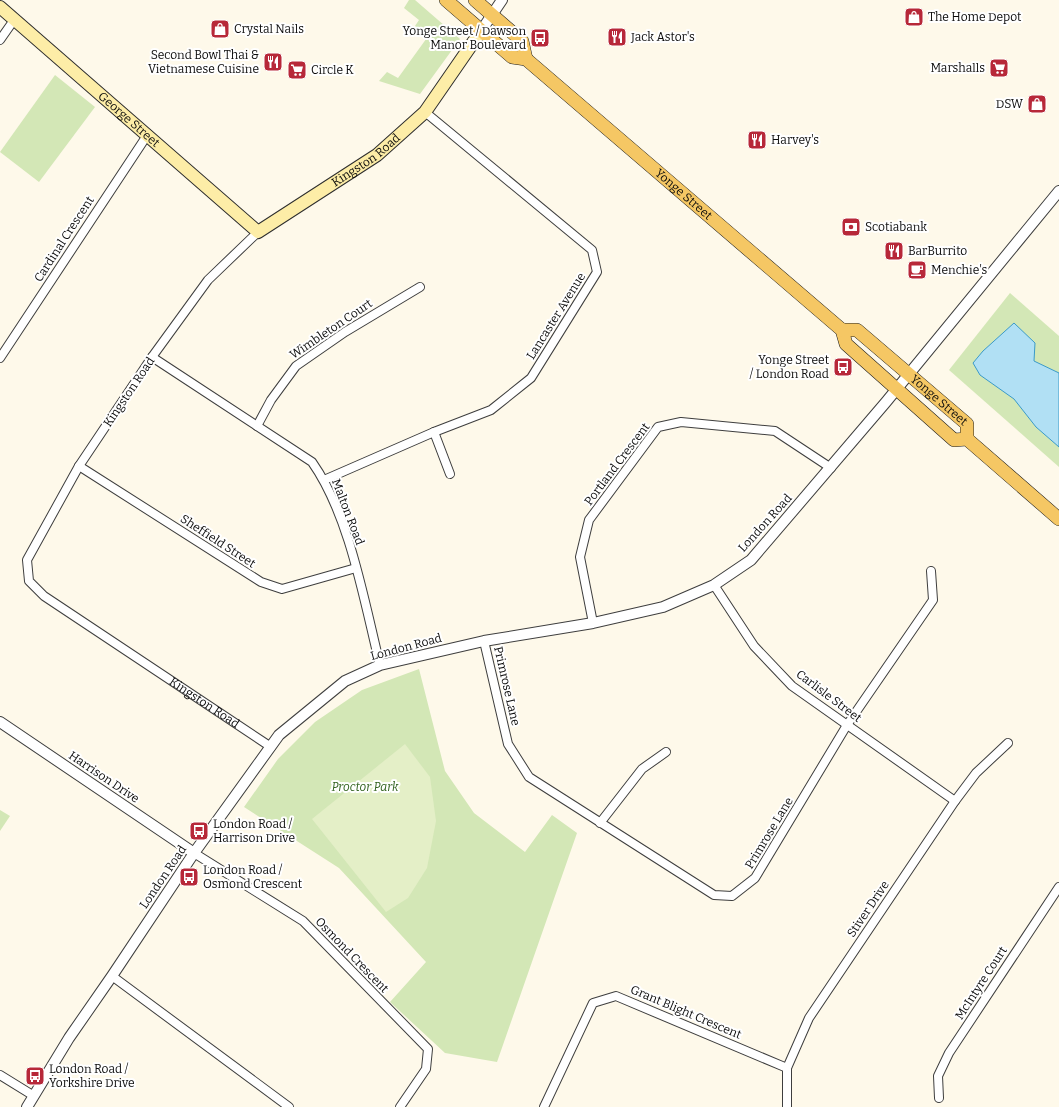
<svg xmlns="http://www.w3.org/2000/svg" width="1059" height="1107" viewBox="0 0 1059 1107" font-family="Bitter,serif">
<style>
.green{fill:#d3e7b6}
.pitch{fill:#e4efc7}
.water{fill:#b1e0f4;stroke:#3a9ac9}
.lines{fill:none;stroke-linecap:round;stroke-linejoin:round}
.minor-casing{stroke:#3e3e3e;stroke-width:10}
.tertiary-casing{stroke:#3e3e3e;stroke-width:12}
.secondary-casing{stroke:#2d2d2d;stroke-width:14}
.primary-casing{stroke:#1c1c1c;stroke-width:14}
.minor{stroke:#fff;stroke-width:8}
.tertiary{stroke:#fff;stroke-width:10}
.secondary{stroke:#fdeda7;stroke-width:12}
.primary{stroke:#f5c764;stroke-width:13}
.labels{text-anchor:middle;stroke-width:4;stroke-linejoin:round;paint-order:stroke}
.poi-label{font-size:12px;fill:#0b0b0b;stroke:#fff;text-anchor:start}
.street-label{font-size:12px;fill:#0b0b0b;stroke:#fff}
.park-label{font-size:12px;font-style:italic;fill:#31611e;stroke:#fff}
</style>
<rect width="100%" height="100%" fill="#fef9ea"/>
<!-- green -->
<g class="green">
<polygon points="409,0 415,0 460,39 420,94 379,81 387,72 398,78 429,35 415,26 419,20 404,8"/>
<polygon points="55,75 95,107 39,182 0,152"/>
<polygon points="1010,293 1059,336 1059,467 949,370"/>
<polygon points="419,669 445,771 474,813 525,852 552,815 577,833 497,1062 445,1053 390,1002 426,962 339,868 244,807 278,759 315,722 362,690"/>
<polygon points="0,810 10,816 0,831"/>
</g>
<!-- pitch -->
<polygon class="pitch" points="405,744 430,777 436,821 427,868 408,898 386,912 312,819"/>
<!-- water -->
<polygon class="water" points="1014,323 1035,343 1034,361 1059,373 1059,447 1036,427 1014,399 980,375 973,363 983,351"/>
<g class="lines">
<!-- minor casing -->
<g class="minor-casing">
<g id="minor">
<polyline points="0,40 14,20"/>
<path id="s1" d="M258 232 208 280 152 357 79 466 27 560 29 581 44 596 271 747"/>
<path d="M152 357 312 462C350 516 364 601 380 665"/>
<polyline points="0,358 148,134"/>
<polyline points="257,426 271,400 296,366 345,332 420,287"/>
<polyline points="434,432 450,474"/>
<polyline points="79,466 261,582 282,589 356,568"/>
<polyline points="324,480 434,432 491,410 531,378 597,272 592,250 425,112"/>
<polyline points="714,585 754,646 792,686 955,801"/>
<polyline points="593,623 580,557 589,520 658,427 681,422 775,431 831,468"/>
<polyline points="484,641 508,744 529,777 714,895 732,896 755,878 847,725 933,600 931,571"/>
<polyline points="600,823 642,769 666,752"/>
<polyline points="194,853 303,921 428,1049 426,1069 400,1107"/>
<polyline points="112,976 289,1107"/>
<polyline points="0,1075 34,1096"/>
<polyline points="939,1098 938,1076 949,1053 1059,887"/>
<polyline points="544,1107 593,1003 616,996 787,1068"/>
<polyline points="787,1107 787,1068 809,1018 955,801 976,773 1008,743"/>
</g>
</g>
<!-- tertiary casing -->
<g class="tertiary-casing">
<g id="tertiary">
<polyline points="481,31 502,0"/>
<polyline points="0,722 194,853"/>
<polyline points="27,1107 69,1038 112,976 194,853 279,735 345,681 380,665 484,641 593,623 663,607 714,585 751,560 886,402 1059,191"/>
</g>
</g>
<!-- secondary casing -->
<g class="secondary-casing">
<g id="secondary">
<path id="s2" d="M0 7 258 232 377 155 425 112 481 31"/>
</g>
</g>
<!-- primary casing -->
<g class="primary-casing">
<g id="primary">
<path id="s3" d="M446 0 512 57 526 59 842 330 846 344 954 440 967 439 1059 519"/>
<polyline points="475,0 522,41 526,59"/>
<path id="s4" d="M842 330H857L967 424V439"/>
</g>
</g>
<!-- minor -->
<use href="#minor" class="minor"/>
<!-- tertiary -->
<use href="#tertiary" class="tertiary"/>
<!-- secondary -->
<use href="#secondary" class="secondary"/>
<!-- primary -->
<use href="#primary" class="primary"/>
</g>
<!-- icons -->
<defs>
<g id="shop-square" transform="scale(1)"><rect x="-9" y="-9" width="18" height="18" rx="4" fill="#b72839" stroke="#fff"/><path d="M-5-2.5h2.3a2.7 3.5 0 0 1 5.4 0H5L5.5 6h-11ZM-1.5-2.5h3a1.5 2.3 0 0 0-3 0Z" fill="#fff"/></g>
<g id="restaurant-square" transform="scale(1)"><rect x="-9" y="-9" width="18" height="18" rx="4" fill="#b72839" stroke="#fff"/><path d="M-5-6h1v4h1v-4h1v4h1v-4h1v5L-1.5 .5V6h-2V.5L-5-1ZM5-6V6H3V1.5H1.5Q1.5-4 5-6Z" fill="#fff"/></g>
<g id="bus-square" transform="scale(1)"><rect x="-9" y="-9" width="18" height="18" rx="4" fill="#b72839" stroke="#fff"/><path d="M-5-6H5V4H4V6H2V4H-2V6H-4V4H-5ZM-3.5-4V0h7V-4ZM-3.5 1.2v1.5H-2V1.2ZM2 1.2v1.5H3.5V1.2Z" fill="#fff"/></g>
<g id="supermarket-square" transform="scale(1)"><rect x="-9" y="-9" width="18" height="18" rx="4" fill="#b72839" stroke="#fff"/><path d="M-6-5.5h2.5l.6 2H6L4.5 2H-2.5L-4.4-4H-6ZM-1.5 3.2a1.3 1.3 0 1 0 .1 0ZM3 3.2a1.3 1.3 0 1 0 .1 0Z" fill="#fff"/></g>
<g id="bank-square" transform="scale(1)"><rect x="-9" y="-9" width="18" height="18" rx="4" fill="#b72839" stroke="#fff"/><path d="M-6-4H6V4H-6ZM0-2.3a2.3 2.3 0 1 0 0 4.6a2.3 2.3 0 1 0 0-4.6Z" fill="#fff"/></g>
<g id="cafe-square" transform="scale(1)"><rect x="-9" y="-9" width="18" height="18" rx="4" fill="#b72839" stroke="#fff"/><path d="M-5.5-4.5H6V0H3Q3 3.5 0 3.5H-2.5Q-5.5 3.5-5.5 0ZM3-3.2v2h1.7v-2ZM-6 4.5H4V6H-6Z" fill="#fff"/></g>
</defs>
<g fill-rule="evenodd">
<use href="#shop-square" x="914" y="17"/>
<use href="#shop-square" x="220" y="29"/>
<use href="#restaurant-square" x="617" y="37"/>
<use href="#bus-square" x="540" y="38"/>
<use href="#restaurant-square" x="273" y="62"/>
<use href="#supermarket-square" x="999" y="68"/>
<use href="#supermarket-square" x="297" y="70"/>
<use href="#shop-square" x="1037" y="104"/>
<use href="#restaurant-square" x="757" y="140"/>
<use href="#bank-square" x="851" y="227"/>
<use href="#restaurant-square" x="894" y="251"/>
<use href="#cafe-square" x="917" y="270"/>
<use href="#bus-square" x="843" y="367"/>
<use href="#bus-square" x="199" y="831"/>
<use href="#bus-square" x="189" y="877"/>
<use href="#bus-square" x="35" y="1076"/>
</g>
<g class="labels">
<!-- poi labels -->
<g class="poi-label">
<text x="928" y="21">The Home Depot</text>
<text x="234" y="33">Crystal Nails</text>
<text x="526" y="35" text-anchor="end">Yonge Street / Dawson<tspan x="526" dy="14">Manor Boulevard</tspan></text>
<text x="631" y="41">Jack Astor's</text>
<text x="259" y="59" text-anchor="end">Second Bowl Thai &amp;<tspan x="259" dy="14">Vietnamese Cuisine</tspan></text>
<text x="985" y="72" text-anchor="end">Marshalls</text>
<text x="311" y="74">Circle K</text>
<text x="1023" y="108" text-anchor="end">DSW</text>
<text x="771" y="144">Harvey's</text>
<text x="865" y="231">Scotiabank</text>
<text x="908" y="255">BarBurrito</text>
<text x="931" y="274">Menchie's</text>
<text x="829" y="364" text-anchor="end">Yonge Street<tspan x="829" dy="14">/ London Road</tspan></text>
<text x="213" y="828">London Road /<tspan x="213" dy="14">Harrison Drive</tspan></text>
<text x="203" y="874">London Road /<tspan x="203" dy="14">Osmond Crescent</tspan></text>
<text x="49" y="1073">London Road /<tspan x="49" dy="14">Yorkshire Drive</tspan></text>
</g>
<!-- street labels -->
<g class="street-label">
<text dy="4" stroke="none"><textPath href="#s2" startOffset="171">George Street</textPath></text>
<text dy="4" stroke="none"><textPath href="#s2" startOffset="472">Kingston Road</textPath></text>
<text dy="4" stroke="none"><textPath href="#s3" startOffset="309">Yonge Street</textPath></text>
<text transform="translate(64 239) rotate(-57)" y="4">Cardinal Crescent</text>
<text transform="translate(556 316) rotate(-58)" y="4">Lancaster Avenue</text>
<text transform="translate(331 329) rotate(-34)" y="4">Wimbleton Court</text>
<text transform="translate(129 392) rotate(-56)" y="4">Kingston Road</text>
<text dy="4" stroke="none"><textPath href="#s4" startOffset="123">Yonge Street</textPath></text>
<text transform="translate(617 464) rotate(-53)" y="4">Portland Crescent</text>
<text transform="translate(348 512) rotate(69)" y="4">Malton Road</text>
<text transform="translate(765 523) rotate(-48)" y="4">London Road</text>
<text transform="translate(218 541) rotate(33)" y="4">Sheffield Street</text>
<text transform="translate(406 647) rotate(-15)" y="4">London Road</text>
<text transform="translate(507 686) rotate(77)" y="4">Primrose Lane</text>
<text transform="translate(829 696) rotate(37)" y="4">Carlisle Street</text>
<text dy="4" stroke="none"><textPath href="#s1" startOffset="638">Kingston Road</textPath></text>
<text transform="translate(104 777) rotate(34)" y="4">Harrison Drive</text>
<text transform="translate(769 833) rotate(-59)" y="4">Primrose Lane</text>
<text transform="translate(163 877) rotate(-56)" y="4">London Road</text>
<text transform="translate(868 909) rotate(-56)" y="4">Stiver Drive</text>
<text transform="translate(352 955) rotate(46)" y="4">Osmond Crescent</text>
<text transform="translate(981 983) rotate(-57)" y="4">McIntyre Court</text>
<text transform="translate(686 1012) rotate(23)" y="4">Grant Blight Crescent</text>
</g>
<!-- park labels -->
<g class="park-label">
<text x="365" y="791">Proctor Park</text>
</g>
</g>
</svg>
